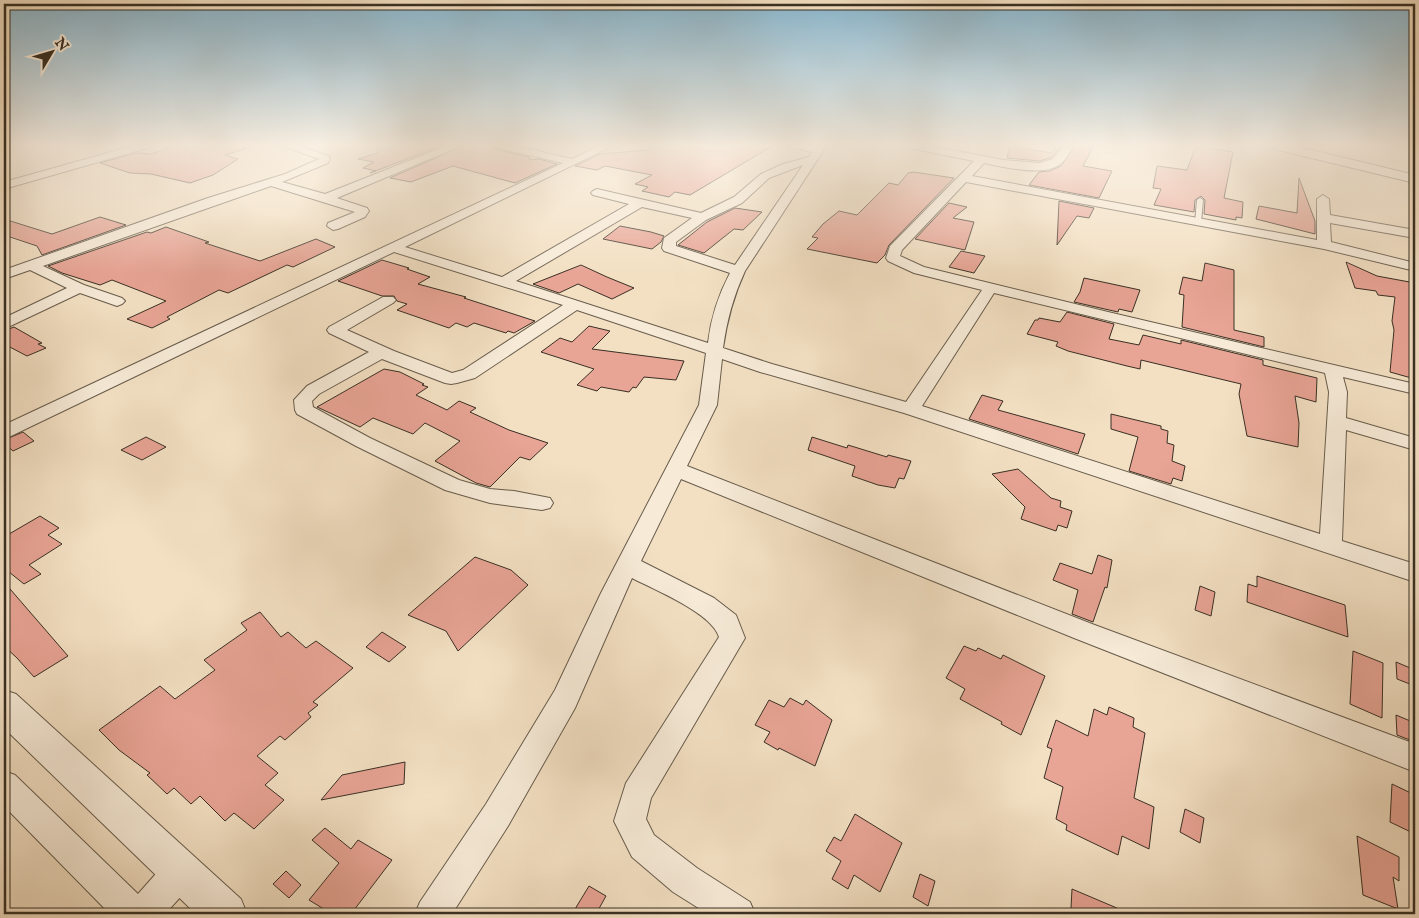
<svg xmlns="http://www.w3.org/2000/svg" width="1419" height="918" viewBox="0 0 1419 918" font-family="'IM FELL English',serif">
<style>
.building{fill:#e8a495;stroke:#393024}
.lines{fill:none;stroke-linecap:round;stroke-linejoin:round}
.service-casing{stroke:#685c4c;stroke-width:2}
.minor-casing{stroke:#685c4c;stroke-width:2}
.tertiary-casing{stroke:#685c4c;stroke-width:2}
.service{fill:#f7ebd8;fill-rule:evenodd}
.minor{fill:#f7ebd8;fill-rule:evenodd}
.tertiary{fill:#f7ebd8;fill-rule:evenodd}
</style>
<rect width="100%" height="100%" fill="#f3e0c3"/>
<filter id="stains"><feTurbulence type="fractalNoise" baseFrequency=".004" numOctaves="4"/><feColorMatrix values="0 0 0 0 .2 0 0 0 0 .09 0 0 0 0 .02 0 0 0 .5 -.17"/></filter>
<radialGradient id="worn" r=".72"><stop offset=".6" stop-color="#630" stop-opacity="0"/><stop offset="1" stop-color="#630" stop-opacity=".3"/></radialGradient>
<!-- building -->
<g class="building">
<polygon points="167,145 244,145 245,149 225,155 238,159 213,175 190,183 151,174 130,173 100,163 136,153 151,154 166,149"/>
<polygon points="378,145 444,145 370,173 376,171 363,168 374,162 358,159 377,153"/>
<polygon points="465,145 491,145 494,149 529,157 530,160 539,159 557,164 515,183 453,166 411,182 390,178"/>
<polygon points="650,145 774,145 690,195 675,192 669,197 642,191 648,187 635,184 652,175 605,166 597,170 575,166 600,154 649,150"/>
<polygon points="1058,145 1062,145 1052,157 1040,161 1007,158 1010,146 1051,153"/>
<polygon points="1076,145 1093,147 1083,166 1112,171 1099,198 1029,185 1039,172 1050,171 1061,166"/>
<polygon points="1204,147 1233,152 1224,198 1243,202 1242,218 1236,217 1236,220 1204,214 1205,200 1201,196 1195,200 1194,212 1154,205 1161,189 1153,188 1157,166 1187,170 1195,148 1203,149"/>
<polygon points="913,172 954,178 889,245 885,255 877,263 807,249 818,238 812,237 823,224 839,211 857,215 889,183 898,185 908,173"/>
<polygon points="1299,178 1315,221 1315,234 1256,219 1259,206 1297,213"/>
<polygon points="1059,201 1094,208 1089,218 1077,216 1057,245"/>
<polygon points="949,203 967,207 953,218 974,222 965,250 915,239"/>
<polygon points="735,208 762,212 743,230 734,229 704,253 678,245 707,222"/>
<polygon points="100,217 126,225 42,255 37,246 4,235 4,219 52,234"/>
<polygon points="620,226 651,232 664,236 661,242 652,249 603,239"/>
<polygon points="166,227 209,242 205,243 260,261 316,239 335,247 293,267 287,265 228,293 219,290 167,317 170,319 152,328 127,319 166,301 112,280 100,285 62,273 48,266 147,232 151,233"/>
<polygon points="961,251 985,256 974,273 949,267"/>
<polygon points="382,260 409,268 407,269 430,277 418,284 466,297 464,298 535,321 514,333 508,331 506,333 474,323 467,327 456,323 449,328 397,310 407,304 397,301 394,296 382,296 338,281"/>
<polygon points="1346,262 1377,276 1415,283 1415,379 1390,372 1394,330 1392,321 1395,297 1378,295 1376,291 1355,288"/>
<polygon points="1205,263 1234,270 1234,330 1264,337 1264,347 1182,327 1184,295 1179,294 1183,277 1202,281"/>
<polygon points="581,265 607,277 634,288 612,299 578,284 559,293 533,284"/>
<polygon points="1084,278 1140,290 1132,312 1119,309 1118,312 1074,302 1080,292"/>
<polygon points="1067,312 1114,324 1109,339 1139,345 1143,335 1181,344 1181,340 1263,360 1263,365 1317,378 1316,402 1295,396 1299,423 1298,447 1247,436 1239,394 1241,384 1141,360 1140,369 1127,366 1068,351 1056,346 1058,342 1027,334 1035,320 1038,320 1039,318 1060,322"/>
<polygon points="589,326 610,331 592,349 684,361 676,380 644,377 636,388 633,387 629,392 601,387 597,391 577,385 594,369 541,352 560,338 572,342"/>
<polygon points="14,327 42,343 38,344 46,348 27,356 4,344 4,331"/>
<polygon points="384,369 400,372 424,384 422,385 428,387 416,395 447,410 459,401 476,408 470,412 509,430 548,443 530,460 520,457 490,487 476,483 435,461 460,441 425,423 413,434 373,418 360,427 317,407"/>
<polygon points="982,395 1003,401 998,410 1085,434 1078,454 969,419"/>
<polygon points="1111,414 1161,426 1161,429 1168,431 1167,443 1174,445 1172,461 1185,466 1182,481 1173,478 1171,484 1129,471 1138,437 1111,429"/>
<polygon points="23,432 34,441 13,451 4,443 4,440"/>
<polygon points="146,437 166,447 142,460 121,450"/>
<polygon points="812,437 847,448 848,445 887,457 888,455 911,461 904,479 899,478 895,488 878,485 852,476 855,466 808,450"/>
<polygon points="1018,469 1051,498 1061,501 1060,507 1072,511 1067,528 1058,525 1056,531 1021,519 1025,507 992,474"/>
<polygon points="40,516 59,528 48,535 62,544 29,565 41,574 24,584 4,568 4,537"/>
<polygon points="1098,555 1112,560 1107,588 1105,587 1093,622 1072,614 1078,590 1053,580 1060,563 1092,574"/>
<polygon points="475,557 511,570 528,585 458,651 446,631 408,615"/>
<polygon points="1257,576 1345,605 1348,637 1247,602 1248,584 1257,587"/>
<polygon points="4,582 68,656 34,677 17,658 4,646"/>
<polygon points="1200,586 1215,592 1211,616 1195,610"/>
<polygon points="260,612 281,637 288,632 306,648 316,641 353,668 313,702 318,705 308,713 311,717 285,740 280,736 257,756 278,773 265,785 284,800 254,829 234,813 225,821 200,796 191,804 174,788 167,794 147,775 150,773 119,750 99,730 160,686 175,699 215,670 204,660 247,630 241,623"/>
<polygon points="382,632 406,647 389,662 366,647"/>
<polygon points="964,646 976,651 978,648 1001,659 1003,655 1045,676 1021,735 1001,724 1002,722 960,699 965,689 946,678"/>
<polygon points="1353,651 1383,663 1382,718 1350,704"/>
<polygon points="1396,662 1415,670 1415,686 1397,679"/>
<polygon points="790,698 803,705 806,700 832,720 815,766 779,748 778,750 764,742 770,732 755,725 769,700 784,707"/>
<polygon points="1109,707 1134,718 1133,727 1145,733 1134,798 1154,807 1149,849 1122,836 1118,855 1066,830 1067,825 1056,819 1063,787 1044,778 1052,749 1047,747 1056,720 1088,736 1094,709 1107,715"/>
<polygon points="1396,715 1415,723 1415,742 1397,735"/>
<polygon points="405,762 404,784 321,800 342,775"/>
<polygon points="1392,784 1415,795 1415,834 1390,822"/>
<polygon points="1185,809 1204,818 1200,843 1180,832"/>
<polygon points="855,814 902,843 880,892 854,875 848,889 832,879 841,861 826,851 834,837 841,841"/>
<polygon points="325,828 351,849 358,840 392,860 351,914 332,914 309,900 339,863 312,840"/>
<polygon points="1357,836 1399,857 1399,881 1393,877 1398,909 1363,895"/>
<polygon points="286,871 301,885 289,898 273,884"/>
<polygon points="920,874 935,881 928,906 913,897"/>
<polygon points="589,886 606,896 596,914 572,914"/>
<polygon points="1072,889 1131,914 1084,914 1071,908"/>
</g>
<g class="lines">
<!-- service casing -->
<g class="service-casing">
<polygon id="service" points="1200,198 1203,200 1201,223 1198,225 1195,223 1197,200"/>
</g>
<!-- minor casing -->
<g class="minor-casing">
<g id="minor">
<polygon points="136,145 152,145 151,147 4,189 4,182"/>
<polygon points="280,145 296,145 329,156 330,158 328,163 282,182 325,194 449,145 463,145 337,198 367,208 369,211 365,217 338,229 333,230 327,226 328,223 355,212 271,186 43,266 84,285 122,298 125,301 122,304 117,306 80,293 4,329 4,318 67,288 30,270 4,279 4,270 208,198 285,174 319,159"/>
<path d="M493 145H512L572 159 601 145H614L405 247 502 277 629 204 593 195 591 193 593 191 597 189 701 213 734 197 761 174 783 164 809 157 812 152 787 147 786 145H827L745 271C733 297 727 320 723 348L772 364 906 402 982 290 914 273 888 261 886 258 890 246 974 161 909 148 904 145H924L1004 160 1040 163 1053 159 1064 145H1074C1070 152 1065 162 1057 166 1040 176 1003 167 984 163L972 176 1317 240V199L1323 195 1329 199 1330 215 1415 230V238L1330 223 1331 242 1415 263V271L1324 249 966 182 902 250 900 256 924 267 1108 312 1415 384V394L1343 377 1347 392 1346 418 1415 438V450L1346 430 1342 541 1415 564V582L904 413 760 372 722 359 717 405 687 466 1092 624 1415 744V772L1074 638 681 479 641 561 714 598 736 615 745 638 651 798 646 819 654 835 697 868 750 902 755 914H708L673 892 632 857 614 821 626 783 719 637C712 613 655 590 632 578L575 708 508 826 452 914H415L420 902 486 804 555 690 601 593 699 405 706 353 577 310 475 378 457 383 451 384 445 383 382 359 319 394 312 401 313 407 370 438 459 480 490 489 514 491 550 498 553 503 550 508 542 510 490 503 445 490 356 446 297 414 295 410 294 400 307 386 369 352 329 333 327 330 329 327 383 297H393L396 300 393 303 347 330 394 351 452 373 463 370 563 305 394 252 11 436 4 438V425L563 163 494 147ZM803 165 735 265 676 246V242L706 220 742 203 769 178ZM642 207 692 218 664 238 662 248 664 251 730 273C718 296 711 317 708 343L516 281ZM994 293 1325 373 1329 392 1320 534 922 406Z"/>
<polygon points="4,771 15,775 138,894 169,859 181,855 193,859 197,871 193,883 165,914 110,914 4,806"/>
</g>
</g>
<!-- tertiary casing -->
<g class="tertiary-casing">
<g id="tertiary">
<polygon points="1269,145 1291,145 1415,175 1415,183 1270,148"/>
<polygon points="4,690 16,694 241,899 247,914 196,914 4,728"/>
</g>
</g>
<!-- service -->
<use href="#service" class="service"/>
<!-- minor -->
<use href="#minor" class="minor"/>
<!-- tertiary -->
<use href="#tertiary" class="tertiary"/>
</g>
<!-- sky -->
<linearGradient id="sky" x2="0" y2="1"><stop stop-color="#8ab8d0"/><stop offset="0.53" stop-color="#faf1e4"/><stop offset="1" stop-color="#faf1e4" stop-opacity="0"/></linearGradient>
<rect width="1419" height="274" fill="url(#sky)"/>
<!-- margin -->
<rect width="1419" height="918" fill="none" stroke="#f3e0c3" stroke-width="20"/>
<rect x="5" y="5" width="1409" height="908" fill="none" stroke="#393024" stroke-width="2.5"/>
<rect x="10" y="10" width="1399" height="898" fill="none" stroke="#393024"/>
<!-- north arrow -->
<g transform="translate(52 52) rotate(52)" stroke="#f7ebd8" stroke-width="4" paint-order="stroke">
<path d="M0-4L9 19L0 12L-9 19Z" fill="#393024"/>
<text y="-8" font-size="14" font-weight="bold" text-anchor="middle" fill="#393024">N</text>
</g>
<rect width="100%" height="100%" filter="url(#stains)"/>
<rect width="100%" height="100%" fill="url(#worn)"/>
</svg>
